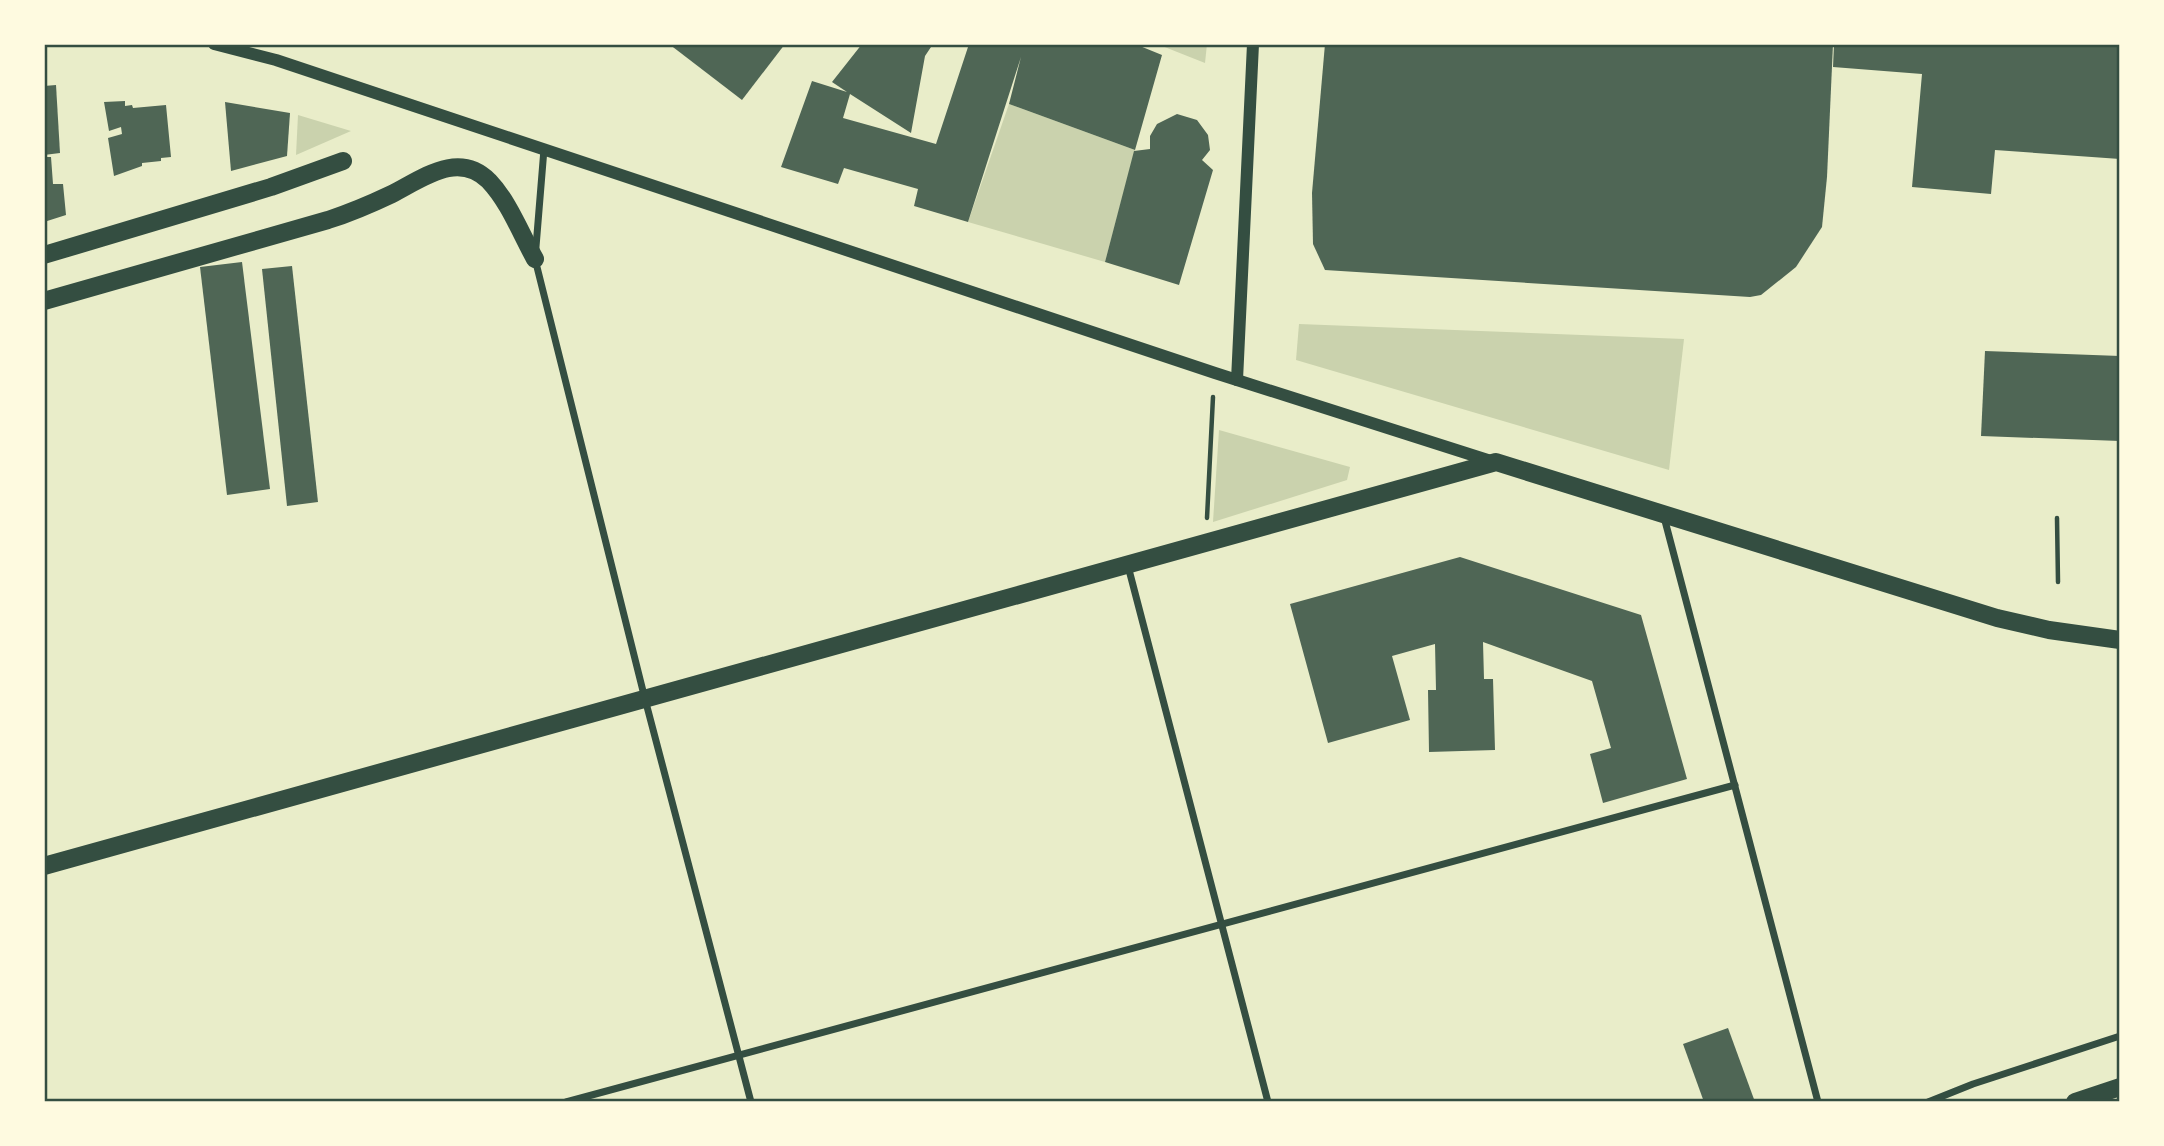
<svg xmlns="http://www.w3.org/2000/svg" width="2164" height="1146" viewBox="0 0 2164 1146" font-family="Quicksand,sans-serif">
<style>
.green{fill:#cad2ad}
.building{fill:#4f6655}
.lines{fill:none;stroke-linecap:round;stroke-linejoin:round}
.path{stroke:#344e41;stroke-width:4.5}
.minor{stroke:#344e41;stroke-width:7}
.tertiary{stroke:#344e41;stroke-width:12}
.primary{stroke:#344e41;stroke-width:18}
.neatline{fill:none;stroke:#344e41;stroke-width:2.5}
</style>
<rect width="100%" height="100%" fill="#e9edc9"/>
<!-- green -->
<g class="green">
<polygon points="1157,44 1207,44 1205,63"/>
<polygon points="1009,104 1135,150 1105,262 968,222"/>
<polygon points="298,115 351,131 296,155"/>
<polygon points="1299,324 1684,339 1669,470 1296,360"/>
<polygon points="1219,430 1350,467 1347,480 1213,522"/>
</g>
<!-- building -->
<g class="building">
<polygon points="669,44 785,44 742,100"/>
<polygon points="862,44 933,44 925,56 911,133 850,94 843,118 936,144 969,44 1135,44 1162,55 1135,150 1009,104 1021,57 968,222 914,206 918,189 844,168 838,184 781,167 812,81 847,92 832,82"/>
<polygon points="1325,44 1833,44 1827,177 1822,227 1796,267 1761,295 1750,297 1325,270 1313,244 1312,193"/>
<polygon points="1834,44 2120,44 2120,159 1995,150 1991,194 1912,187 1922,74 1833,67"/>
<polygon points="56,85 60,153 44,155 44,86"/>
<polygon points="125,101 125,106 132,105 133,108 166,105 171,157 161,158 161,161 142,163 142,166 114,176 108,138 122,134 121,127 109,131 104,102"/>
<polygon points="225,102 290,113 287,156 231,171"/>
<polygon points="1177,114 1197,120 1208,135 1210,150 1202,160 1213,170 1179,285 1105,262 1134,151 1150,149 1150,136 1157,124"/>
<polygon points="44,157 51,157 53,184 63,184 66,215 44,222"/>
<polygon points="242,262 270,489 227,495 200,267"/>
<polygon points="292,266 318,502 287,506 262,269"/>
<polygon points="1985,351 2120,356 2120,441 1981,436"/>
<polygon points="1460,557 1641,615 1687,779 1603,803 1590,754 1611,748 1592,681 1483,642 1484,679 1493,679 1495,750 1429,752 1428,690 1436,690 1435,644 1392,656 1410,720 1328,743 1290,604"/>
<polygon points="1728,1028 1755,1102 1704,1102 1683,1044"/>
</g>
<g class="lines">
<!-- path -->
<g class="path">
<polyline points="1207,518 1213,397"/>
<polyline points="2057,518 2058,582"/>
</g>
<!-- minor -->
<g class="minor">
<polyline points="544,149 535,259 645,699 751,1102"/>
<polyline points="1664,517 1818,1102"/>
<polyline points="1128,566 1268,1102"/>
<polyline points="566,1102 1735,785"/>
<polyline points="1928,1102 1973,1084 2120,1036"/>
</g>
<!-- tertiary -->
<g class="tertiary">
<polyline points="214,44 276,60 1215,373 1494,462"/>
<polyline points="1237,380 1253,44"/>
</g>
<!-- primary -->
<g class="primary">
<polyline points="44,255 271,187 343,161"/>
<path d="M44 301 328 220C350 213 371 204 392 194 422 179 458 150 489 181 509 202 521 234 535 259"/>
<polyline points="44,866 1496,462 1997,618 2049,630 2120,640"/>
<polyline points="2075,1102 2120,1087"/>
</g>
</g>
<!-- border -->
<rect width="2164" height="1146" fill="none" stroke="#fefae0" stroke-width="91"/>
<rect x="46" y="46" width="2072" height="1054" class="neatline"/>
</svg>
